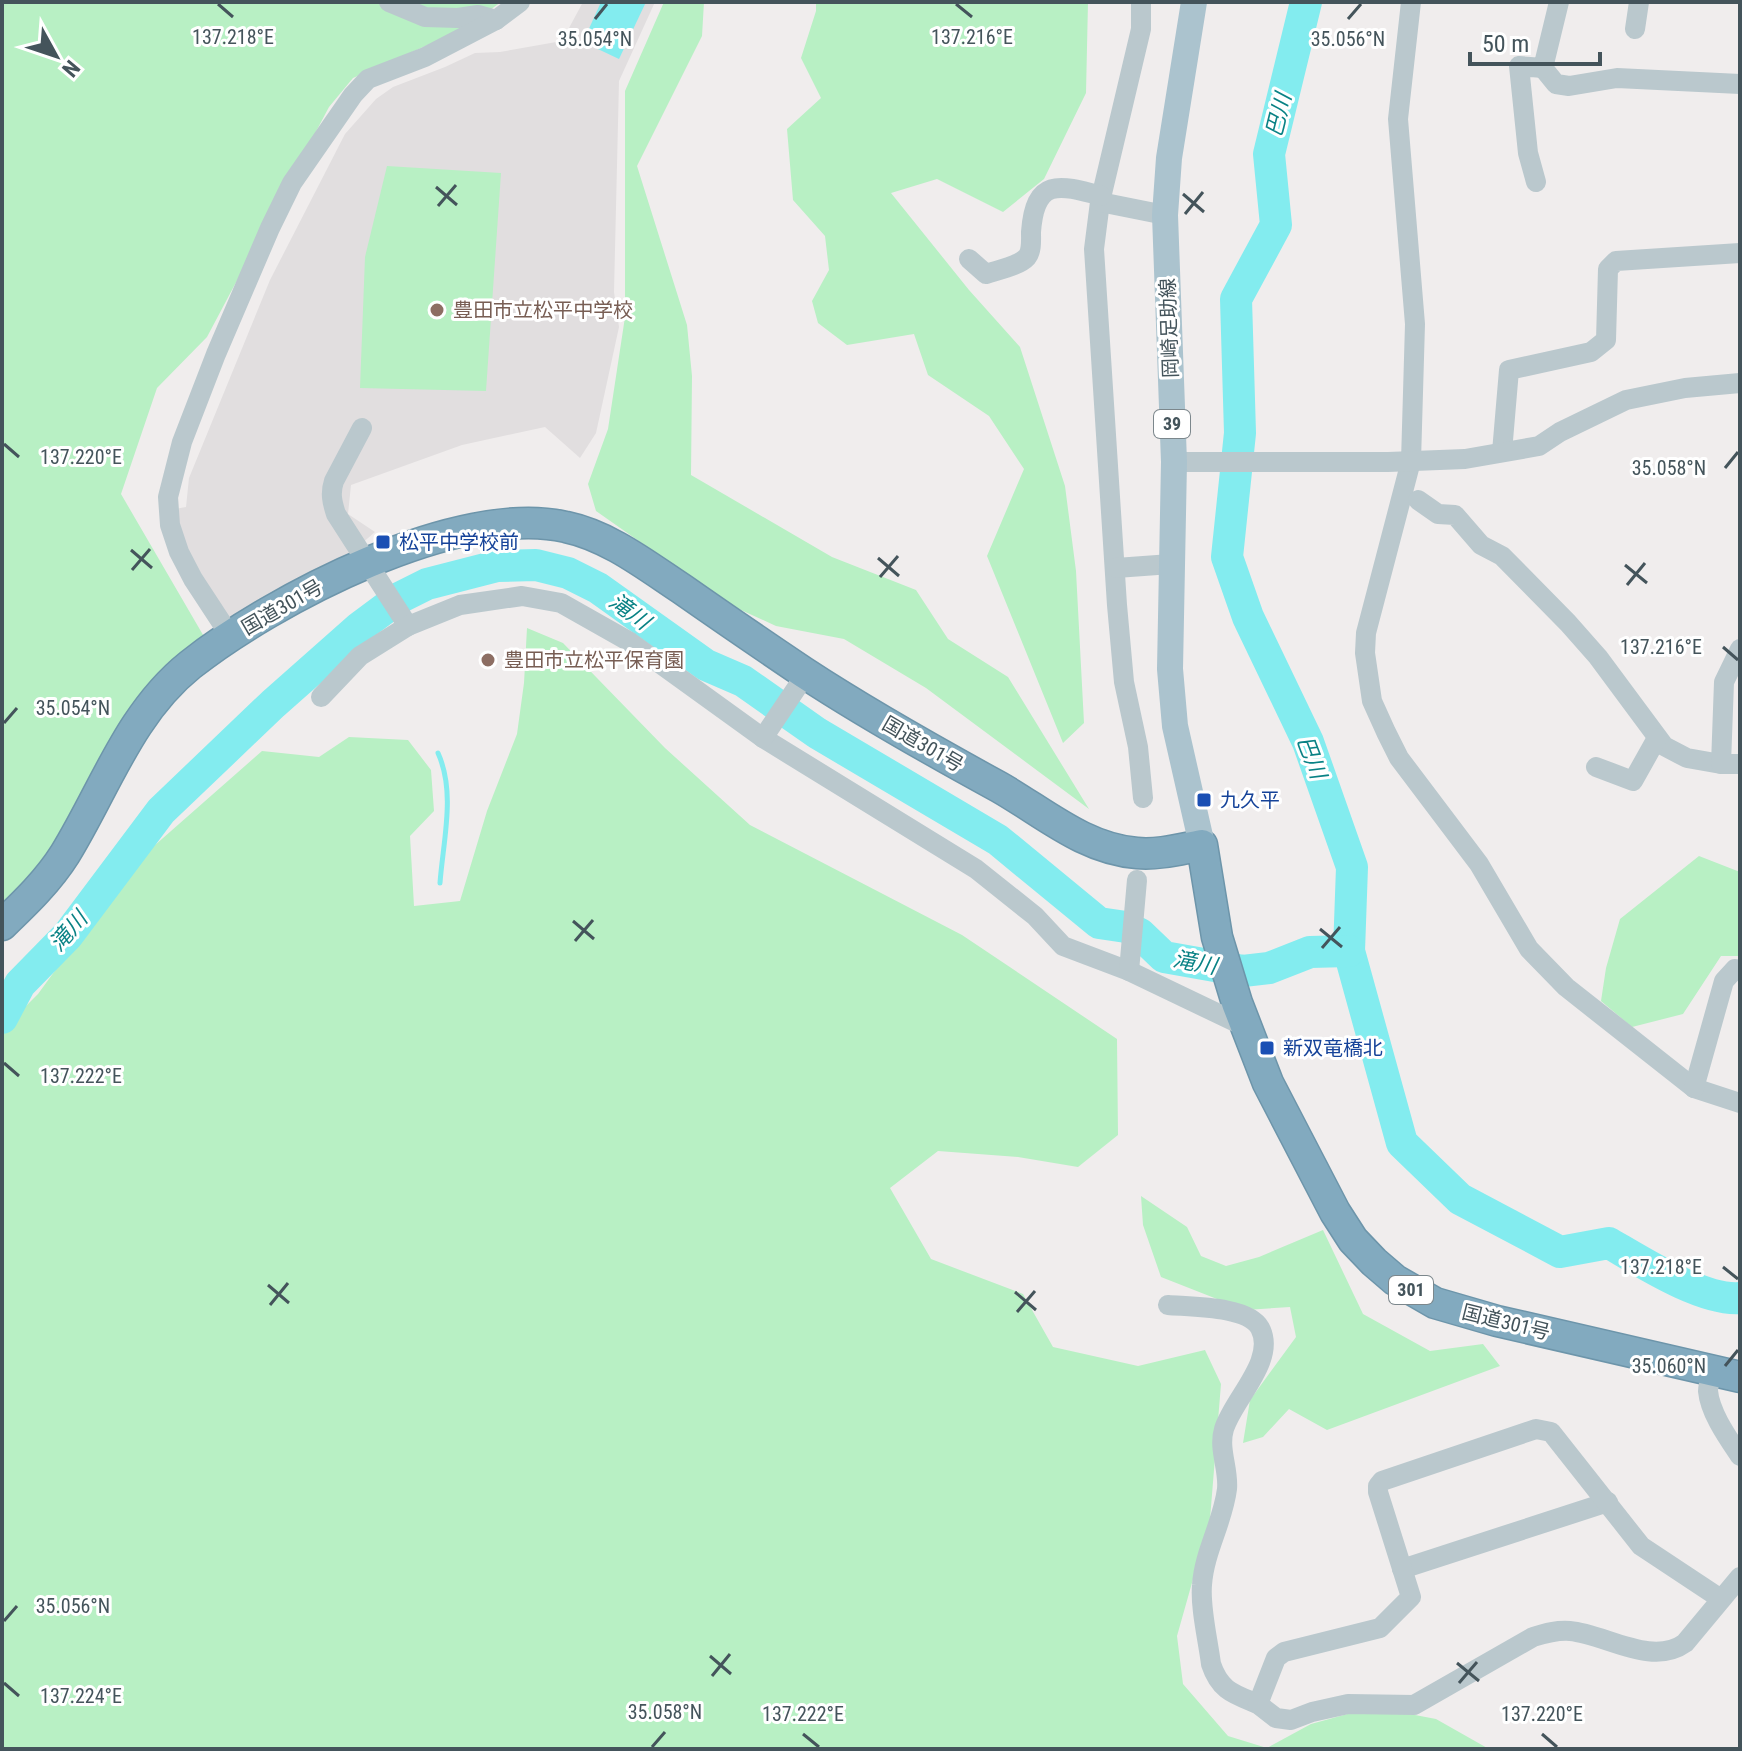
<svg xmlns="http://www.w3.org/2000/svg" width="1742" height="1751" viewBox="0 0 1742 1751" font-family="'Roboto Condensed','Noto Sans JP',sans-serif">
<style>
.education{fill:#e1dedf}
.green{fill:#b8f0c4}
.water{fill:#83ecef}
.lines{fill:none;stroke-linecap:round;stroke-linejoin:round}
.stream{stroke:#83ecef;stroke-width:5}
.river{stroke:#83ecef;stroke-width:32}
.highway-casing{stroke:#6d95aa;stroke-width:33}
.minor{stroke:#bac8cd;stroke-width:20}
.major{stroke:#abc3ce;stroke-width:26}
.highway{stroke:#82aabf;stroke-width:30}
.ticks{fill:none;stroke:#44545b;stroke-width:3}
.education-dot{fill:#8d6e63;stroke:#fff;stroke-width:3}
.transit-dot{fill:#1a4fb4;stroke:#fff;stroke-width:3}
.labels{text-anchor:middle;stroke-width:6;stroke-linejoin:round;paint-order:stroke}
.shield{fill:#fff;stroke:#7c878c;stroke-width:2}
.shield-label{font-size:18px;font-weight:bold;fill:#44545b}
.education-label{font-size:20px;fill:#785e54;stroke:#fff;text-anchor:start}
.street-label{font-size:20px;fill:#44545b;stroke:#fff}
.transit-label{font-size:20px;fill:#164399;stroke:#fff;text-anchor:start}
.water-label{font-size:22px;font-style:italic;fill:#098285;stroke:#fff}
.ticks-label{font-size:20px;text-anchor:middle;fill:#44545b;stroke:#fff;stroke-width:6;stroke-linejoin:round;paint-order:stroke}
</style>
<rect width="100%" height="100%" fill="#f0eded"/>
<!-- education -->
<polygon class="education" points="583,2 655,2 619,81 614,292 619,327 596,433 580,458 545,427 462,445 351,485 348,514 375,532 353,551 355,558 244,620 225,615 185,546 175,509 186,507 189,478 270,280 345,134 376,99 393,87 445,67 475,53 500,52 562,41"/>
<!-- green -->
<g class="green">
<polygon points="2,2 501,2 464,29 353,78 329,107 207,337 157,388 121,494 206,640 58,849 2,913"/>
<polygon points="664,2 704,2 702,36 637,166 687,325 692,376 691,475 832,557 916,590 948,639 1008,677 1089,809 926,688 844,639 776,626 730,605 596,511 588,484 608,429 625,317 625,91"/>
<polygon points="816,2 1088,2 1086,93 1044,179 1003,212 937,179 891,193 969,290 1020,347 1065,486 1076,571 1084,723 1063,743 987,556 1024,469 989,416 928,375 914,334 847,345 818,323 812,301 829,270 825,236 793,200 787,129 821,98 801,58 816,11"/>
<polygon points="387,166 501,173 486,391 360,388 365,257"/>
<polygon points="527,628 563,643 665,748 750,825 962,935 1117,1039 1118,1135 1078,1167 1018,1157 938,1151 890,1188 931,1259 1023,1294 1053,1347 1138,1366 1205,1350 1221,1384 1210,1519 1177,1636 1183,1684 1228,1736 1267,1748 1311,1724 1373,1707 1436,1719 1489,1749 2,1749 2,1030 38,994 89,924 146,853 262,751 319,757 349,737 408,740 431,770 434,811 410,836 414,906 460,901 487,811 517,734 524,683"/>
<polygon points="1699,856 1740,872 1740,956 1721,956 1683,1014 1632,1027 1601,1001 1606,968 1620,919"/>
<polygon points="1141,1196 1187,1227 1201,1256 1226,1266 1259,1257 1323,1230 1363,1314 1430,1351 1483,1344 1500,1366 1327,1430 1289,1409 1263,1437 1243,1443 1250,1400 1296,1337 1290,1307 1245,1310 1161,1277 1143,1225"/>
</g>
<!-- water -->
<polygon class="water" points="601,2 646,2 619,59 583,42"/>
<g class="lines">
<!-- stream -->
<path class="stream" d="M438 753C456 793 443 841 440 883"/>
<!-- river -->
<g class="river">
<path d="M1306 2 1269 154 1276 225 1236 299 1240 433 1227 557 1248 617 1308 742 1352 867 1349 951 1402 1143 1460 1199 1560 1252 1609 1243C1642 1262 1702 1301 1740 1298"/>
<polyline points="2,1018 20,984 68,935 161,811 273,704 360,627 399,598 427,584 497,566 536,565 568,573 598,588 706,665 743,681 817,733 998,840 1099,923 1126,927 1140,934 1164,957 1243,971 1269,968 1310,952 1349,951"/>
</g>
<!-- highway casing -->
<g class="highway-casing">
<path id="highway" d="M2 925C25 903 48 881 65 854 105 789 129 714 190 665 272 600 459 502 566 527 609 536 647 566 682 589 722 617 763 645 803 672 867 714 933 751 999 787 1043 812 1084 849 1137 853 1159 855 1180 849 1202 845L1217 937 1237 1003 1268 1083 1335 1212 1353 1240 1374 1262 1395 1280 1435 1303 1497 1321 1740 1377"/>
</g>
<!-- minor -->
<g class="minor">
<polyline points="389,2 425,17 458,18 478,15 496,20"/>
<polyline points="1141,2 1141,29 1100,202 1094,249 1117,605 1124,682 1138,747 1143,798"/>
<polyline points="1411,2 1398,119 1415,324 1411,461 1366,633 1365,653 1372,701 1386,732 1399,758 1479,864 1529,949 1566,987 1694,1088 1740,1103"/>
<polyline points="1635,29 1639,2"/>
<polyline points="1543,68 1556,84 1569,86 1617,78 1740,84"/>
<polyline points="1536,182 1528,153 1519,66 1543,68 1559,2"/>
<polyline points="1100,202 1165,215"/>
<path d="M969 259 986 274C997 270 1019 266 1027 257 1032 251 1031 240 1031 232 1035 178 1058 184 1101 196"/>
<path d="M362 428 334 481C330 493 332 502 336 514L408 626"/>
<polyline points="1502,452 1509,370 1591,352 1606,340 1608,269 1616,261 1740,253"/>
<polyline points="1174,462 1388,462 1465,459 1539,446 1560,432 1626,400 1685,388 1740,383"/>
<polyline points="1418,500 1438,514 1455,515 1481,545 1502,556 1568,623 1598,657 1664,746 1687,758 1721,764"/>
<polyline points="1116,568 1171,564"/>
<polyline points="231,637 193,579 179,552 170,525 168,497 182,442 216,354 270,228 292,183 353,95 368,79 425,57 496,20 520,2"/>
<polyline points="1740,649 1724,682 1721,764 1740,764"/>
<polyline points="321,697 360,656 408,626 460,605 522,596 561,603 630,642 763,738 976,869 1035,916 1063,946 1129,971 1246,1027"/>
<polyline points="763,738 806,674"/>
<polyline points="1596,767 1633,781 1657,738"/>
<polyline points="1129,971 1137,880"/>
<polyline points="1694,1088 1724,981 1735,969 1740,970"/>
<path d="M1168 1305C1191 1307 1248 1306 1260 1328 1277 1360 1233 1399 1224 1429 1218 1449 1229 1469 1227 1489 1223 1522 1204 1552 1202 1585 1200 1608 1208 1640 1211 1664 1220 1691 1234 1694 1258 1704"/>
<path d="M1713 1372C1711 1378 1708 1385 1708 1391 1710 1413 1728 1438 1740 1456"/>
<polyline points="1402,1569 1608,1502"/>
<path d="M1721 1599 1641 1546 1551 1432 1536 1429 1382 1481 1378 1486V1492L1411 1597 1380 1628 1284 1652 1276 1658 1258 1704 1276 1718 1291 1720 1312 1712 1348 1704 1414 1705 1533 1637C1546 1633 1557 1630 1570 1631 1605 1634 1652 1667 1685 1643L1740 1577"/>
</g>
<!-- major -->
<polyline class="major" points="1194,2 1169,158 1165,215 1174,462 1170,669 1175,726 1202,845"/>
<!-- highway -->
<use href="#highway" class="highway"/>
</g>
<!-- ticks -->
<path class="ticks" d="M218 4 233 17M956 4 972 17M595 19 607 4M1348 19 1361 4M436 187 457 205M1183 194 1204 212M438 206 456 185M1185 214 1203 192M4 444 19 457M1725 468 1738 452M131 550 152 568M878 558 899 576M1625 565 1647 583M132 570 150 549M880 577 898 556M1627 585 1645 563M1723 647 1738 660M4 723 17 708M573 921 594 939M1320 929 1342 947M575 941 593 920M1322 948 1340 927M4 1063 19 1076M1723 1267 1738 1279M268 1285 289 1303M1015 1292 1036 1310M270 1305 288 1283M1017 1312 1035 1291M1725 1366 1738 1350M4 1621 17 1606M710 1656 731 1674M1457 1663 1479 1681M712 1676 730 1654M4 1683 19 1696M1459 1683 1477 1662M803 1734 819 1747M1542 1734 1557 1747M652 1747 665 1732"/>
<!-- markers -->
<g class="education-dot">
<circle cx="437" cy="310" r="8"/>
<circle cx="488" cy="660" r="8"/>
</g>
<g class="transit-dot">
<rect x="375" y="534" width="16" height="16" rx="4"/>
<rect x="1196" y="792" width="16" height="16" rx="4"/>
<rect x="1259" y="1040" width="16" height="16" rx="4"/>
</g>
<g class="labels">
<!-- shield labels -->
<g class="shield">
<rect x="1154" y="410" width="36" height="28" rx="6"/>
<rect x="1389" y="1276" width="44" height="28" rx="6"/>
</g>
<g class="shield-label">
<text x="1172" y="430">39</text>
<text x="1411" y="1296">301</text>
</g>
<!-- education labels -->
<g class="education-label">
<text x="453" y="317">豊田市立松平中学校</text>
<text x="504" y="667">豊田市立松平保育園</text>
</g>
<!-- street labels -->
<g class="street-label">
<text transform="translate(1169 328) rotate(-92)" y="7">岡崎足助線</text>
<text transform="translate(282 607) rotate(-30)" y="7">国道301号</text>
<text transform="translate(923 744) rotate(30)" y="7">国道301号</text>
<text transform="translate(1506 1322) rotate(14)" y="7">国道301号</text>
</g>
<!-- transit labels -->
<g class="transit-label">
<text x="399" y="549">松平中学校前</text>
<text x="1220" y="807">九久平</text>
<text x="1283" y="1055">新双竜橋北</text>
</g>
<!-- water labels -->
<g class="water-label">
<text transform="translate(1278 115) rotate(-76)" y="8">巴川</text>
<text transform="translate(630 611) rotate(36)" y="8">滝川</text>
<text transform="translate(1312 757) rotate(69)" y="8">巴川</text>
<text transform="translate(68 931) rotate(-49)" y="8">滝川</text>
<text transform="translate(1195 962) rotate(11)" y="8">滝川</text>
</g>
</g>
<g class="ticks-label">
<text x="233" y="44">137.218°E</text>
<text x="972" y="44">137.216°E</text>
<text x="595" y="46">35.054°N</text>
<text x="1348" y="46">35.056°N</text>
<text x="81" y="464">137.220°E</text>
<text x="1669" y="475">35.058°N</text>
<text x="1661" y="654">137.216°E</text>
<text x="73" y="715">35.054°N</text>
<text x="81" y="1083">137.222°E</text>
<text x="1661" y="1274">137.218°E</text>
<text x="1669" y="1373">35.060°N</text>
<text x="73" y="1613">35.056°N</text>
<text x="81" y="1703">137.224°E</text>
<text x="665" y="1719">35.058°N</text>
<text x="803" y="1721">137.222°E</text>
<text x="1542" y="1721">137.220°E</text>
</g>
<!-- border -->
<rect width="1742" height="1751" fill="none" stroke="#44545b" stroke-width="8"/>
<!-- north arrow -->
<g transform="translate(56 56) rotate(130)" stroke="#ffffff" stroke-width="6" paint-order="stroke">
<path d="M0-6L14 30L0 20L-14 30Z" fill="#44545b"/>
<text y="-12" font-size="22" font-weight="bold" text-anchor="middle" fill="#44545b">N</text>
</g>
<!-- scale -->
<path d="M1470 52v12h130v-12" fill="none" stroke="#44545b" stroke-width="4"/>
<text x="1482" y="52" font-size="24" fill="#44545b" stroke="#ffffff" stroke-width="6" paint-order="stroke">50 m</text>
</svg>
